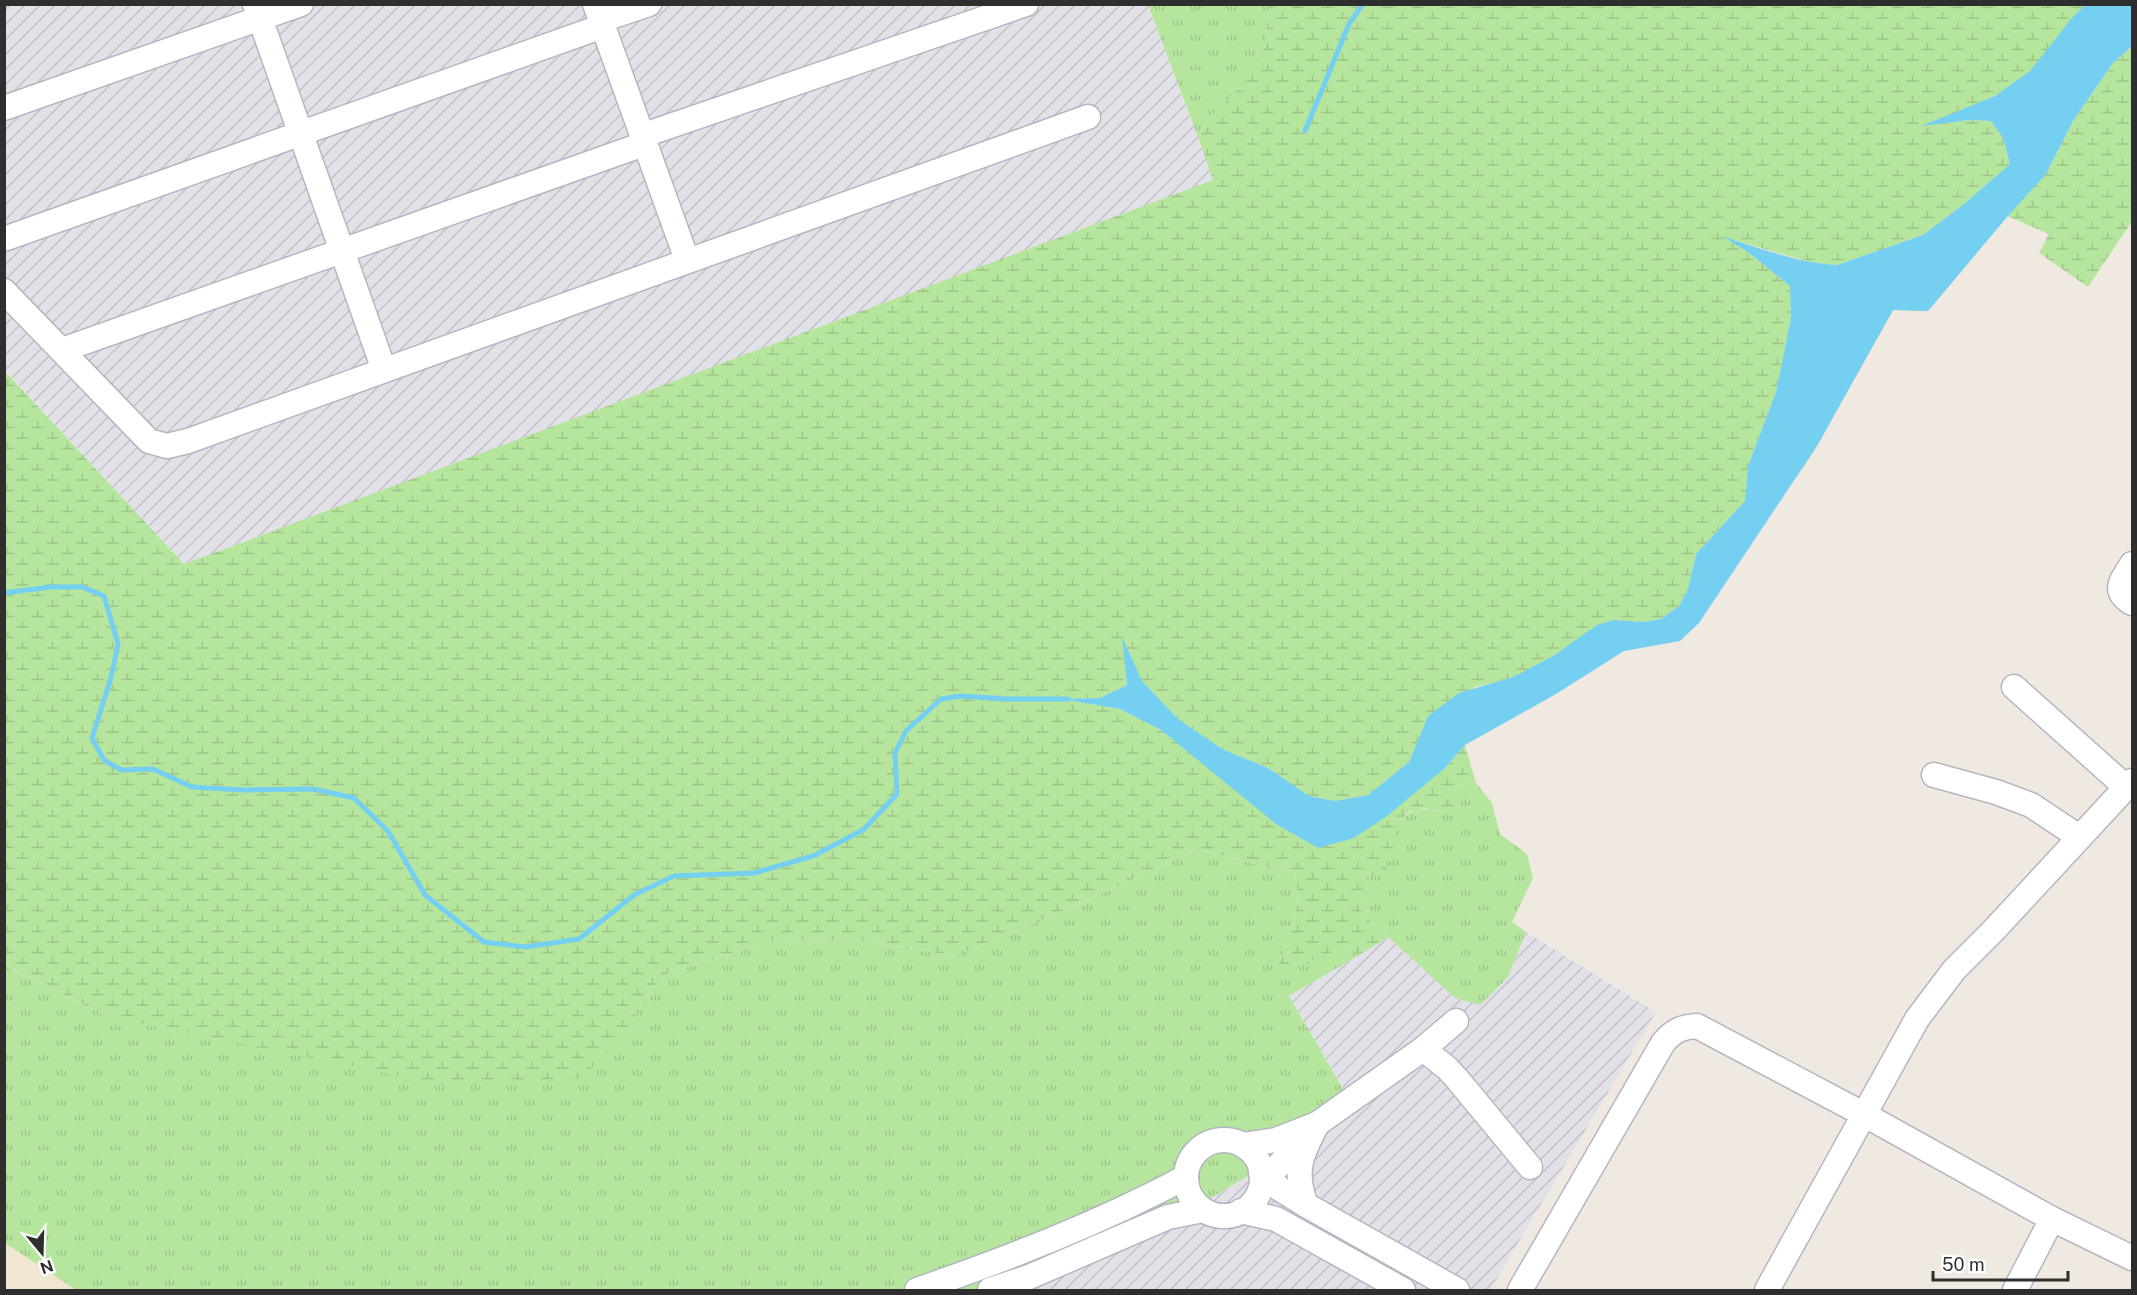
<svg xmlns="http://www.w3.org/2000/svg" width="2137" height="1295" viewBox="0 0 2137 1295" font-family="'Public Sans',sans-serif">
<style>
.industrial{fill:url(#industrial-furrows)}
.education{fill:#f0e6d1}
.grass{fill:url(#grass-tufts)}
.wetland{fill:url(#wetland-marsh)}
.water{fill:#75cff0}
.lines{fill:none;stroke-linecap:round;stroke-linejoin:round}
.stream{stroke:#75cff0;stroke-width:5}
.minor-casing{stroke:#b4b7c1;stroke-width:27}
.minor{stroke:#fff;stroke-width:24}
</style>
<defs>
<pattern id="industrial-furrows" width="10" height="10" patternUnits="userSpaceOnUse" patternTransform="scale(1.5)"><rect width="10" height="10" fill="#e3e1e8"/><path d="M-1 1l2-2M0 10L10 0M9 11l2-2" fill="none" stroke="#c3c1c7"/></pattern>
<pattern id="grass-tufts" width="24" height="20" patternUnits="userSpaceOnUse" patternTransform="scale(1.5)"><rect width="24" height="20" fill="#b6e59e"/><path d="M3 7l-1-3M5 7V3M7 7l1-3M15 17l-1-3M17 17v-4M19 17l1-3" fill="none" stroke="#9dc588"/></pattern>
<pattern id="wetland-marsh" width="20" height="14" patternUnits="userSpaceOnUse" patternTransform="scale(1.5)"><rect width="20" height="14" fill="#b6e59e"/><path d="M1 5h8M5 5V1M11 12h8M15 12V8" fill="none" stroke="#9dc588"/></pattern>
</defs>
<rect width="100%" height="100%" fill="#efe9e1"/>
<!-- industrial -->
<g class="industrial">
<polygon points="5,5 1148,5 1214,180 184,564 5,370"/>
<polygon points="1526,932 1656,1012 1490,1290 991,1290 1346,1093 1289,996 1388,937 1455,997 1508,977"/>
</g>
<!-- education -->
<polygon class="education" points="5,1243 76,1290 5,1290"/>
<!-- grass -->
<g class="grass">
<polygon points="1148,5 1269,5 1265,46 1245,84 1211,116 1198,137"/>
<path d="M1476 783 1492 803 1500 834 1527 854 1533 878 1512 922 1526 932 1508 977 1480 1005 1455 998 1362 913 1360 898 1369 879 1396 839V824C1414 807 1419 806 1443 813L1454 788 1464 784Z"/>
<polygon points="1197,849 1271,868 1294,871 1299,898 1287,943 1278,965 1288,971 1339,949 1361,954 1289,996 1346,1094 1245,1178 1186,1212 991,1290 76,1290 5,1243 4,965 108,1017 629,1033 643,997 668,973 770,941 857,940 956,956 1079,904"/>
</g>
<!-- wetland -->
<g class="wetland">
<path d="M1269 5H2085C2065 25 2051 49 2031 70 2006 97 1958 111 1924 125L1970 120 1991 121 2003 138 2010 164 1964 204 1923 235 1837 265C1799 263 1762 246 1725 238L1749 253 1790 286 1791 318 1776 392 1748 466 1745 501 1696 554 1688 589 1679 606 1661 619 1644 622 1613 620 1553 656 1513 678 1475 687 1428 716 1409 762 1368 795 1335 801 1309 796 1268 768 1222 749 1178 719 1142 681 1123 640 1127 685 1100 698 1066 699 1120 709 1161 730 1212 771 1318 848 1445 768 1465 745 1476 783 1464 784 1454 788 1455 808 1443 813 1425 808 1410 811 1396 824V839L1386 871 1369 879 1360 898 1362 913 1388 937 1361 954 1339 949 1288 972 1278 965 1287 943 1299 898 1294 871 1271 868 1197 849 1079 904 956 956 857 940 770 941 668 973 643 997 629 1033 580 1078 444 1085 108 1017 5 965 4 370 184 564 1213 180 1198 137 1211 116 1245 83 1265 46Z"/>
<polygon points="2132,46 2132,221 2088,287 2039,253 2049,234 2007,216 1928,311 1893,310 1817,446 1803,468 1813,361 2046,174 2073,121 2113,63"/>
</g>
<!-- water -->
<path class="water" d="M2085 5H2132V46L2113 63 2073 121 2046 174 2008 216 1928 311 1893 310 1817 446 1699 623 1680 641 1624 651 1556 694 1465 745 1445 768 1387 816 1354 838 1318 848 1276 824 1161 730 1120 709 1062 699 1100 698 1127 685 1122 637 1142 681 1178 719 1222 749 1268 768 1309 796 1335 801 1368 795 1409 762 1428 716 1459 693 1513 677 1553 656 1597 625 1613 620 1644 622 1661 619 1679 606 1688 589 1696 554 1745 501 1748 466 1776 392 1791 318 1790 286 1749 253 1722 236C1759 248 1798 263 1837 265L1923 235 1964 204 2010 164 2003 138 1991 121 1970 120 1921 126 1995 96 2030 71 2071 19Z"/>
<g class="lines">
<!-- stream -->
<g class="stream">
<polyline points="1305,131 1349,24 1363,4"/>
<polyline points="4,593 50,587 82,587 104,596 118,644 111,678 92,738 104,760 121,770 153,769 192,787 242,790 313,789 354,798 388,831 425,895 484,942 525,947 579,939 634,895 674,876 754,873 813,856 863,830 897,794 895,753 906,731 941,699 960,696 1005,699 1068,699"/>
</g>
<!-- minor casing -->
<g class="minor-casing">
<g id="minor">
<polyline points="255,4 384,370"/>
<polyline points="595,4 687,260"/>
<polyline points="601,20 649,4"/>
<polyline points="4,108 301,4"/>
<polyline points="641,136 1026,4"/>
<polyline points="4,239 603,26"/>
<polyline points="4,291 149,441 167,446 188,441 1088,117"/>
<polyline points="62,350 644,144"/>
<path d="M2132 564C2122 581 2111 590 2132 603"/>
<polyline points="2014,687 2127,788"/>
<polyline points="1934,775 1996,792 2031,805 2079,837"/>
<polyline points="1423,1049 1447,1068 1458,1080 1530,1167"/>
<circle cx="1224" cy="1178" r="38"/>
<path d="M1243 1145 1276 1140 1317 1124C1301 1155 1293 1171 1306 1205"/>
<polyline points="1261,1173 1280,1189 1306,1205 1457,1290"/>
<polyline points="1267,1178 1317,1124 1423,1049 1456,1021"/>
<polyline points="1241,1211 1276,1219 1403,1290"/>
<path d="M917 1290C1009 1258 1100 1223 1186 1177"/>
<polyline points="990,1290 1029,1277 1168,1217 1203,1210"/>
<path d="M1520 1290 1663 1043C1673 1031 1681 1027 1697 1026L1865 1115 2052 1219 2132 1258"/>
<polyline points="1767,1290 1917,1019 1954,970 1994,930 2132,781"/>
<polyline points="2015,1290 2052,1219"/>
</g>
</g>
<!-- minor -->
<use href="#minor" class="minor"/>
</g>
<!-- border -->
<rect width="2137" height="1295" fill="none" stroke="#2e2e2e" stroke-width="12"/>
<!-- north arrow -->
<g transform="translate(42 1253) rotate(161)" stroke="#ffffff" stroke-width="4.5" paint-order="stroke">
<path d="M0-4.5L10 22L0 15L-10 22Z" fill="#2e2e2e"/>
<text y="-9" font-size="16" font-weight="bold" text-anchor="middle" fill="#2e2e2e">N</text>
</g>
<!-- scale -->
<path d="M1933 1271v9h135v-9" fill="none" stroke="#2e2e2e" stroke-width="3"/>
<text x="1942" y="1271" font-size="18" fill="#2e2e2e" stroke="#ffffff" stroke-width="4.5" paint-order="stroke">50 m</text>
</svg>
